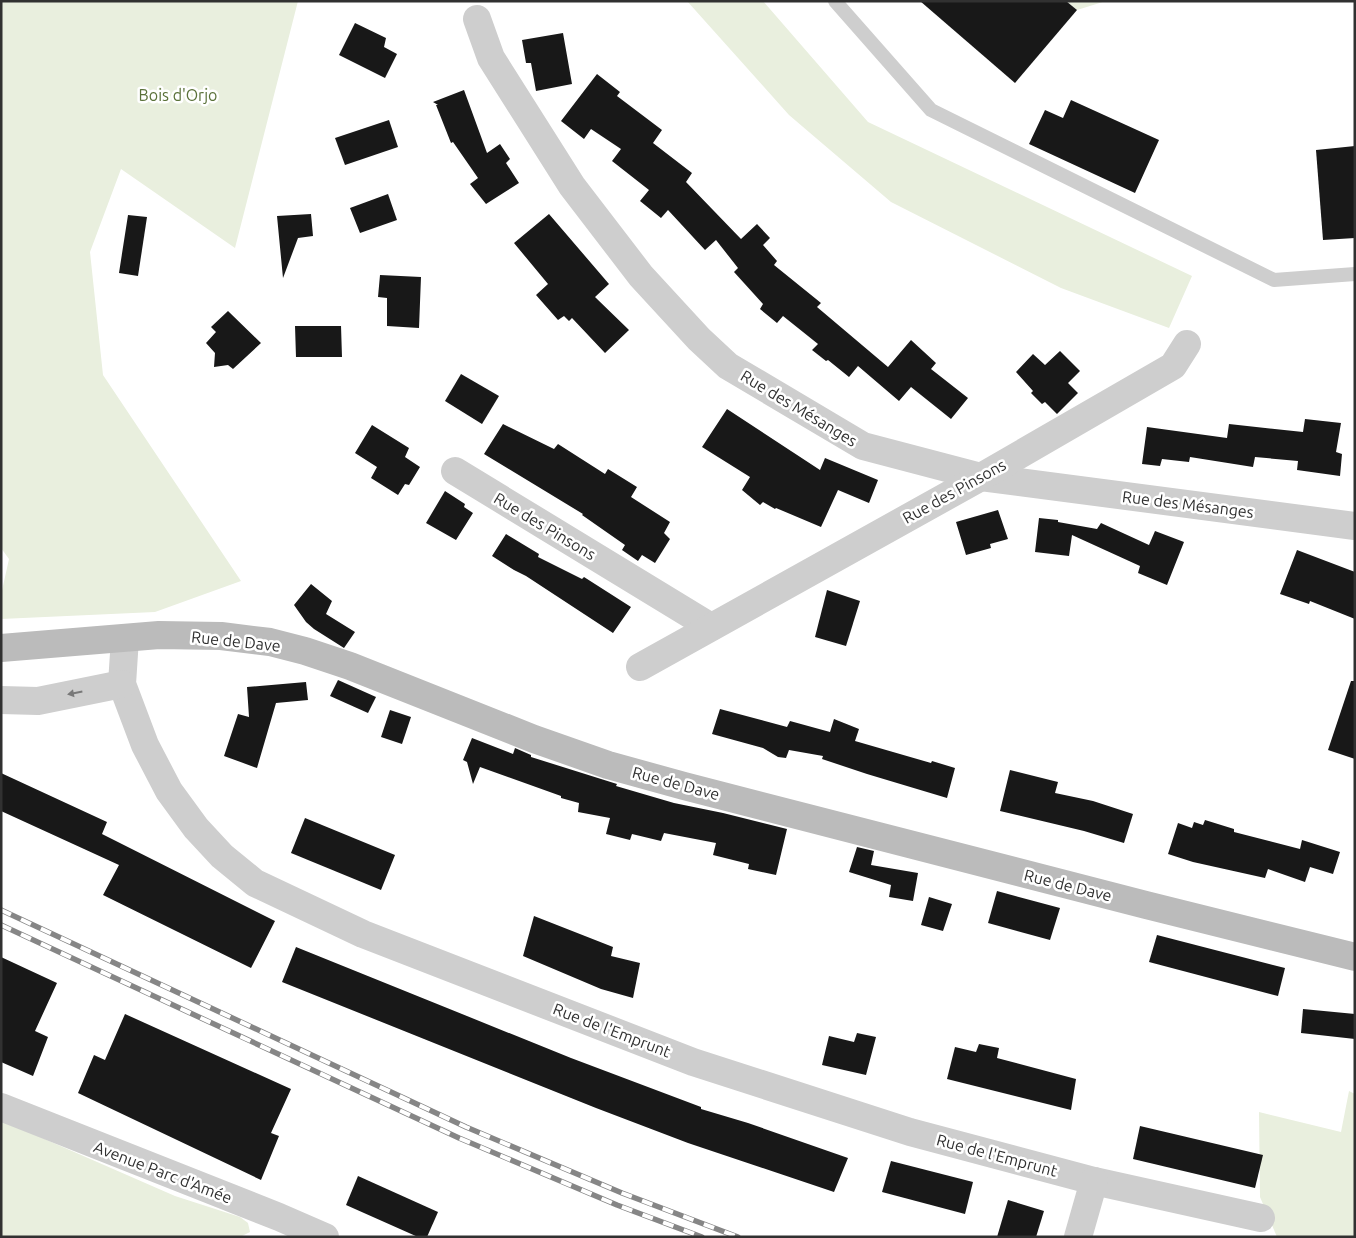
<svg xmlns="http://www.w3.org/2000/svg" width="1356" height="1238" viewBox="0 0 1356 1238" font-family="Ubuntu,sans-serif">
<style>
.green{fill:#e9efde}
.building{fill:#181818}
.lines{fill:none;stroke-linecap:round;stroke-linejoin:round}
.lane{stroke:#cecece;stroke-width:14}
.street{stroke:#cecece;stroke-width:28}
.secondary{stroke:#bbb;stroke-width:28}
.rail-casing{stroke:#868686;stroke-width:5.5}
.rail{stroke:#fff;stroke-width:4;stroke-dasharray:11;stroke-linecap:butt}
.oneway{fill:#787878}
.labels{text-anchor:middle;stroke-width:5;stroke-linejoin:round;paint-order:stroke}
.park-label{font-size:16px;fill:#5a7139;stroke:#fff}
.street-label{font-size:16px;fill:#313131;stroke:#fff}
</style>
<rect width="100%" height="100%" fill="#fff"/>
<!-- green -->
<g class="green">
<polygon points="1,1 298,1 235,248 121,169 90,252 103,375 241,581 155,612 1,619 1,595 9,559 1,548"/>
<polygon points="687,1 763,1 868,122 1192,276 1169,328 1061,288 891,202 789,115"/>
<polygon points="1066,1 1106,1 1077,10"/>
<polygon points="1349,1091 1355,1094 1355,1237 1277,1237 1260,1197 1259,1112 1341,1132"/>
<polygon points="1,1120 175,1196 240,1217 248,1223 250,1232 240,1237 1,1237"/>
</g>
<!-- building -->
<g class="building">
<polygon points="920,1 1066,1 1077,10 1015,83"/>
<polygon points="355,23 386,38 384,47 397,54 385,78 339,55"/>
<polygon points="563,33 572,84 536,91 531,63 526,63 522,40"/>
<polygon points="597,74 620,92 617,96 662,130 653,143 692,173 686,182 741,239 757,224 770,238 763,245 777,261 774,265 821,303 817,307 888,367 911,340 936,363 931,369 968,398 951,419 911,387 899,401 858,366 849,377 828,360 826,361 812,350 818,344 783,316 777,323 760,309 763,304 734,272 738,268 716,240 705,250 668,210 661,218 640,201 649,190 612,161 621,149 591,129 584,139 561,121"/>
<polygon points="464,90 487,153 500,144 510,159 506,163 519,183 486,204 470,184 478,178 453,142 451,143 436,105 438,105 433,102"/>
<polygon points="1071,100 1159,140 1135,193 1029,144 1045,110 1063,118"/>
<polygon points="389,120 398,147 345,165 335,138"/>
<polygon points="1355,146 1355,238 1323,240 1316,150"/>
<polygon points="388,194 397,220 360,233 350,208"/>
<polygon points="311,214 313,236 298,238 283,278 277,216"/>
<polygon points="549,214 609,284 595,297 629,330 605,353 572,318 569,321 564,316 558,320 536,295 548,284 514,243"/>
<polygon points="128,215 147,217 138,276 119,273"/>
<polygon points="380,275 421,277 419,328 387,326 387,298 378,297"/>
<polygon points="228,311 261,343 233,369 228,365 214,367 215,353 206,343 216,332 211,327"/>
<polygon points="295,326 341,326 342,357 296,357"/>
<polygon points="1060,351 1080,371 1068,383 1078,393 1057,414 1045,402 1042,404 1031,393 1033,391 1016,372 1033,354 1045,365"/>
<polygon points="461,374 499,396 482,424 445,401"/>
<polygon points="727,409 820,470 825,458 878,480 869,503 838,490 821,527 776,508 775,509 763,502 760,505 742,490 750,477 702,447"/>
<polygon points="1305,419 1341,423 1336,452 1342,454 1340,476 1297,470 1298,461 1255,457 1253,467 1190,457 1189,462 1162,459 1160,466 1142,464 1147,427 1227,438 1229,424 1303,432"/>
<polygon points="503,424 554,449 558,444 605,474 608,469 637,487 631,497 670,522 664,533 670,539 655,563 642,555 638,561 622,550 625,545 582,515 583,514 484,454"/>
<polygon points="372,425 409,448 405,457 420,467 409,485 405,484 398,495 371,478 377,467 355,453"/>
<polygon points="445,491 465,504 464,507 473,513 456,540 426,523"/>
<polygon points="998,510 1008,539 990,544 991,548 966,555 956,522"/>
<polygon points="1039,518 1058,520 1058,522 1097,529 1101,523 1149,545 1155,531 1184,542 1167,585 1138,573 1140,566 1072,535 1069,556 1035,552"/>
<polygon points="506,534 539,554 538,557 582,579 584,577 631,607 613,633 526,576 514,570 492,556"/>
<polygon points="1297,550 1355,572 1355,619 1310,601 1309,604 1280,594"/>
<polygon points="311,584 332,601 326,614 355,632 344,648 314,629 306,622 294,605"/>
<polygon points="827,590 860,601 846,646 815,637"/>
<polygon points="338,680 376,697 368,713 330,696"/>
<polygon points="1351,681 1355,681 1355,759 1328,750"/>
<polygon points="306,682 308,700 276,703 257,768 224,756 238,714 249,717 247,687"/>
<polygon points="720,709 787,727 790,721 830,732 834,719 859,729 855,741 931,763 932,761 955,768 947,798 867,774 822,759 823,756 789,750 786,758 778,757 763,748 712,734"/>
<polygon points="390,710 411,717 402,744 381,737"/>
<polygon points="472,738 513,754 515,748 531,755 531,757 617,784 616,786 674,803 723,813 787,829 776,875 748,869 749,864 713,855 716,843 664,833 661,841 632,834 630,840 606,834 610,818 578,812 579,803 561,798 561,796 480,767 473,784 467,762 463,760"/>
<polygon points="1010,770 1058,782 1055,793 1093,801 1133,814 1124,843 1084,831 1000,811"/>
<polygon points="1,773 107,822 102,834 275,921 251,968 103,895 119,865 1,811"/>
<polygon points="305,818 395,855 381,890 291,853"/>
<polygon points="1205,820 1234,829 1234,832 1300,849 1302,840 1340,852 1333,874 1310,867 1305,882 1268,869 1265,878 1193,862 1168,854 1178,823 1192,828 1194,822 1203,825"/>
<polygon points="857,847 874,851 871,865 918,873 913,901 889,897 891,885 849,872"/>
<polygon points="997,891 1060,908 1050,940 988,923"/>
<polygon points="929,897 952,904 943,931 921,925"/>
<polygon points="534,916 613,947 611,956 640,963 633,998 601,989 523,956"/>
<polygon points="1157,935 1285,968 1278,996 1149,962"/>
<polygon points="296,947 571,1058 701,1107 701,1109 748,1123 848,1158 834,1192 688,1143 596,1108 282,982"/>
<polygon points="1,957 57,983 35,1031 48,1037 33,1076 1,1062"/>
<polygon points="1303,1009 1355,1014 1355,1039 1301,1033"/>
<polygon points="125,1014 291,1089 271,1133 279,1136 261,1180 78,1093 94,1055 105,1060"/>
<polygon points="857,1033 876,1037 866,1075 822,1065 829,1036 854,1042"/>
<polygon points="979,1044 999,1048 997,1058 1076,1079 1071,1110 947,1079 955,1047 976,1052"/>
<polygon points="1140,1126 1263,1155 1255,1188 1133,1159"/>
<polygon points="891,1161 973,1182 965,1214 882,1192"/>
<polygon points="358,1176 438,1212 427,1237 418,1237 346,1205"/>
<polygon points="1008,1200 1044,1211 1036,1237 997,1237"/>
</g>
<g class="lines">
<!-- lane -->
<polyline class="lane" points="835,1 931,110 1274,280 1355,274"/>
<!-- street -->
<g class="street">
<polyline points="477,19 491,58 572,186 641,276 699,339 728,366 863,446 981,477 1355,526"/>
<polyline points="455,471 711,627"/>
<polyline points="125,638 122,684 145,745 169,791 196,828 222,856 255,883 363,934 693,1062 910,1132 1094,1181 1261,1218"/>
<polyline points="640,667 981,477 1173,366 1187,344"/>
<polyline points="1,700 38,701 122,684"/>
<polyline points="1,1107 279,1217 325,1237"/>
<polyline points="1078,1237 1094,1181"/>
</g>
<!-- secondary -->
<polyline class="secondary" points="1,648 159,635 221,636 270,642 305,651 350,666 534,739 608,765 684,786 1146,905 1355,957"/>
<!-- rail casing -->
<g class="rail-casing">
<g id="rail">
<polyline points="1,910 466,1127 622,1193 738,1237"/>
<polyline points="1,925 459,1138 617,1205 702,1237"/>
</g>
</g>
<!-- rail -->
<use href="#rail" class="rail"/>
</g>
<!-- one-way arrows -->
<defs><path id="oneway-solid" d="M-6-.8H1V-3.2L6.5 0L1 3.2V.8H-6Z" transform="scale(1.25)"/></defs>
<use class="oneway" href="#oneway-solid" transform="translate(75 693) rotate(169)"/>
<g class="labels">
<!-- park labels -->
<g class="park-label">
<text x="178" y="101">Bois d'Orjo</text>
</g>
<!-- street labels -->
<g class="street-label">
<text transform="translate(799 408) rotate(31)" y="6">Rue des Mésanges</text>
<text transform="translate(954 491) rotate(-29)" y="6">Rue des Pinsons</text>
<text transform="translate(1188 504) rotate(7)" y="6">Rue des Mésanges</text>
<text transform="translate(545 526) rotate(31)" y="6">Rue des Pinsons</text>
<text transform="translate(236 641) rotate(6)" y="6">Rue de Dave</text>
<text transform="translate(676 783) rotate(15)" y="6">Rue de Dave</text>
<text transform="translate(1068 885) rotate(14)" y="6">Rue de Dave</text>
<text transform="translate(612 1030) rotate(21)" y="6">Rue de l'Emprunt</text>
<text transform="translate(997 1155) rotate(15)" y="6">Rue de l'Emprunt</text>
<text transform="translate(163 1172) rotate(21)" y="6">Avenue Parc d'Amée</text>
</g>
</g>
<!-- border -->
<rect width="1356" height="1238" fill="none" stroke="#313131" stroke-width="5"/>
</svg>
